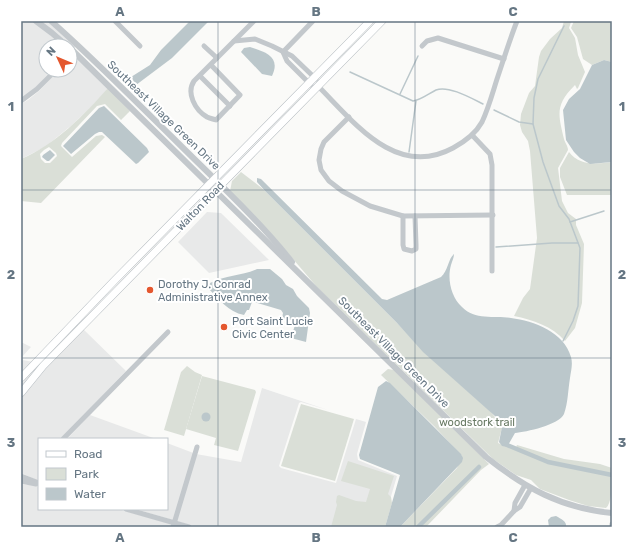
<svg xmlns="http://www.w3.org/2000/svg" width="633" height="548" viewBox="0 0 633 548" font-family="Rubik,sans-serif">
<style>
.built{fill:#e8e9e9}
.green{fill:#dadfd7;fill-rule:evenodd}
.water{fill:#bbc7cb}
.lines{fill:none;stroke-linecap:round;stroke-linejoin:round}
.stream{stroke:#bbc7cb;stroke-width:1.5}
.canal{stroke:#bbc7cb;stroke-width:4.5}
.secondary-casing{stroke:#b3babf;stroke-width:8}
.minor{stroke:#c3c8cc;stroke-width:5}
.tertiary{stroke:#c3c8cc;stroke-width:6}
.secondary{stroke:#fff;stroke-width:7}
.grid{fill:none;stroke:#657683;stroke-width:1;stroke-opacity:0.55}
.poi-dot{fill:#e4572e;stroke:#fff;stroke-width:1.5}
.labels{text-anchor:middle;stroke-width:4;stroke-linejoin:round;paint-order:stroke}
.street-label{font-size:11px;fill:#657683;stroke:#fff}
.poi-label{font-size:11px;fill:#657683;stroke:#fff;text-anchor:start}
.park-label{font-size:11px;fill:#687a64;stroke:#fff}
.neatline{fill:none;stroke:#657683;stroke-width:1.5}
.grid-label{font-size:13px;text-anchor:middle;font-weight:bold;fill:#657683}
</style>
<rect width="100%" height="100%" fill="#fafaf8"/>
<!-- built -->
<g class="built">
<polygon points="21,21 32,21 51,34 64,46 46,46 46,70 52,70 36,87 21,99"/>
<polygon points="40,21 46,21 55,28 76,46 73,49"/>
<polygon points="74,55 108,88 100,98 73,124 45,147 21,159 21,104 28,100 39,91 59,70 70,70 70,59"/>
<polygon points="207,212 221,213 269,260 209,273 178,242"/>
<polygon points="77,323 79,326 21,389 21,385 33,368"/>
<polygon points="83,329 126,371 60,439 39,439 39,481 21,473 21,398 45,368"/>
<polygon points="21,343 23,343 31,347 21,358"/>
<polygon points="23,360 33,362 21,374 21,362"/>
<polygon points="262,388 328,410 301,402 299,403 279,466 281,468 336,483 356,419 366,422 357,454 358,460 397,476 382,527 197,527 135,509 167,509 167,443 196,454 241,462"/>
<polygon points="90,415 156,439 67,439"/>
<polygon points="21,484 39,486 39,509 118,509 171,524 171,525 177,527 21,527"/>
</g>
<!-- green -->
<g class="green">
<path d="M564 21 571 22 569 28 575 38 578 55 585 72 578 88 577 89 575 85C555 105 558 114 564 139 565 143 568 146 568 150L558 168 562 201 568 213 576 219V225L584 244 582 303 575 328 565 341C552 326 533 320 514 316L523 298 530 289 537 238 530 151 528 141 522 132 520 125 521 114 529 93 535 86 539 57 541 51 550 39 562 28Z"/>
<polygon points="574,21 612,21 612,62 604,60 592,65 583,59 577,37 571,28"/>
<path d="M108 88 130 111 121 120 105 104 97 106 62 143 61 146 72 157 96 136 102 135 105 137 41 203 21 201V159C55 145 84 115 108 88ZM49 147 56 153 57 156 50 163H45L41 159 40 154 44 150Z"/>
<path d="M569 152C579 166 597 164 612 162V195H567L560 177V168Z"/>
<path d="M241 172 263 189 397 323 426 354 490 411 499 422 502 428 498 443 515 450 517 445 564 459 600 464 612 468C612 478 613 502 606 508L588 506 569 500 540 489 531 480 516 475 493 459 317 287 281 245 230 191 232 181Z"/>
<polygon points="187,366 195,372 202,375 184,436 164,430 181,372"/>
<polygon points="388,369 394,370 489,464 481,470 426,527 400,527 457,468 462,456 434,426 381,375"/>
<polygon points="202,376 255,390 256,392 238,451 214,445 216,438 186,429"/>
<polygon points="301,404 354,419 335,481 281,466"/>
<polygon points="348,461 394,476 388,494 391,497 392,503 385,527 331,527 337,505 336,502 337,496 339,495 356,501 366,502 370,489 341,481"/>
</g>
<!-- water -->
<g class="water">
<polygon points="190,21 209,21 172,58 136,85 131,77 150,65 161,50"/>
<path d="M250 47C266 52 281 57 272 76L262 74 241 52 244 48Z"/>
<polygon points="604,60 612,62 612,162 590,164 580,158 574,152 566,140 563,110 569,99 580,89 592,65"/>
<polygon points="104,106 147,148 149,152 138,163 136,164 102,132 99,132 95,134 71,154 63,146 99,108"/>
<polygon points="50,150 55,155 49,161 47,161 42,157 43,155"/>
<path d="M257 178 261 179 382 299 387 300 441 277C448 271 448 259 454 254 454 258 452 261 451 265 447 279 451 297 462 307 475 321 495 315 511 318 534 321 564 332 571 357 573 364 571 371 570 378 568 390 568 403 564 414 559 425 526 432 515 433L507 447 502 446 499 442 502 427 496 417 423 352 397 323 266 192 257 182Z"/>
<path d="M257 269H270L282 279 286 285 293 289 297 296 309 308 310 313 306 342 291 338 295 325 291 320 282 318 283 313 281 310 254 302H252L249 310H247L244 315C228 312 219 299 208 288L210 283C226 275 241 276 257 269Z"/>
<polygon points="386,381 390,383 461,454 463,458 462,462 400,527 385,527 400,475 360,459 359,455 378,387"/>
<circle cx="206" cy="417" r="4.5"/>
<path d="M556 516C561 519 567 521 566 527H549L548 520 551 517Z"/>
</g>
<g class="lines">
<!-- stream -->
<g class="stream">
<path d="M350 72 413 101C421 100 428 94 436 90 448 85 471 98 483 104"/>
<polyline points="400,94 418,56"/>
<polyline points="494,110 519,122 533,124"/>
<polyline points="409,152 416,101"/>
<polyline points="570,222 604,211"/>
<polyline points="496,247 552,243 578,243"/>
<polyline points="563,341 573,321 578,306 580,248 569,219 559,206 543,162 533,124 534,98 538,79 564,26"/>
</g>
<!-- canal -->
<g class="canal">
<polyline points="507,445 548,462 612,475"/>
<polyline points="418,527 479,467"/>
</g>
<!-- secondary casing -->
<g class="secondary-casing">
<g id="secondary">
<polyline points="21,378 114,281 370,21"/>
<polyline points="21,393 43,366 382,21"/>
</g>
</g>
<!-- minor -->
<g class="minor">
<polyline points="115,21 140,46"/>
<polyline points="234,41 255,39 272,46 292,56 316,79"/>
<polyline points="204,46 217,58"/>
<polyline points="422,46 427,41 438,38 504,59"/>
<polyline points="283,52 287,61 311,85"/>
<polyline points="283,52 313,21"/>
<path d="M211 65 240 95 216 120C213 119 209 118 207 117 195 110 186 93 194 81L254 21"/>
<polyline points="200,76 230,106"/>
<path d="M318 86C354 122 396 179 453 148 464 142 476 133 482 122 489 107 493 91 498 76 504 58 510 39 517 21"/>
<polyline points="21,101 37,89 56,70"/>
<polyline points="349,117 324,142 321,149 319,160 321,170 329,181 342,191 370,206 403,216 493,215"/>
<polyline points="472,135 490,154 492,165 492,271"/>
<polyline points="403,216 403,245 404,249 412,251 416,249 416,245 415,216"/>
<polyline points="63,439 168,332"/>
<polyline points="21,476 39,483"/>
<polyline points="21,481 36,484"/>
<polyline points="126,509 189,527"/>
<polyline points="514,511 515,503 525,485"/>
<polyline points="173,527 197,447"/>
<polyline points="497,527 501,525 514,511 520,507 531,488"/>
<polyline points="612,527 612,524"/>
</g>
<!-- tertiary -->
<g class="tertiary">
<polyline points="36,21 52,33 67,46"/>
<path d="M51 21C93 58 132 98 172 137 213 178 256 217 292 262"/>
<path d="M70 48 486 457C525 488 561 508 612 513"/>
</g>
<!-- secondary -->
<use href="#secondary" class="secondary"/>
</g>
<!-- grid -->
<path class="grid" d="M218 21V527M415 21V527M21 190H612M21 358H612"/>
<!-- markers -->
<g class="poi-dot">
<circle cx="150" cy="290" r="4"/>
<circle cx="224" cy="327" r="4"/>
</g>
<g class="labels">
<!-- street labels -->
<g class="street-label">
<text transform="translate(164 115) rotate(44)" y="4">Southeast Village Green Drive</text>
<text transform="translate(200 206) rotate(-46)" y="4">Walton Road</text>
<text transform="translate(394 352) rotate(45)" y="4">Southeast Village Green Drive</text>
</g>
<!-- poi labels -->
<g class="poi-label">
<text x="158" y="288">Dorothy J. Conrad<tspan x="158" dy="13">Administrative Annex</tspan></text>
<text x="232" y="325">Port Saint Lucie<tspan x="232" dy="13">Civic Center</tspan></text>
</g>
<!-- park labels -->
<g class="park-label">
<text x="477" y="426">woodstork trail</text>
</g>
</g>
<!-- border -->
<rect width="633" height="548" fill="none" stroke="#ffffff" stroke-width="44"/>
<!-- legend -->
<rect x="38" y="438" width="130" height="72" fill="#ffffff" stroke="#c1c8cd"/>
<rect x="46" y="451" width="20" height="6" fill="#ffffff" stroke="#c1c8cd"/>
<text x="74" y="458" font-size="12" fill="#657683">Road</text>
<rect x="46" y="468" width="20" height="12" fill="#dadfd7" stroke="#c1c8cd"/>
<text x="74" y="478" font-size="12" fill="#657683">Park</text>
<rect x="46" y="488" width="20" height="12" fill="#bbc7cb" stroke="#c1c8cd"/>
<text x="74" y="498" font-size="12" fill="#657683">Water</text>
<!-- north arrow -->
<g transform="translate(58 58) rotate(314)"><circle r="19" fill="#ffffff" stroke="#c1c8cd"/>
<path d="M0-3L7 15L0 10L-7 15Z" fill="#e4572e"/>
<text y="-6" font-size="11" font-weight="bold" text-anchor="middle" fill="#657683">N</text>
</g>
<rect x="22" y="22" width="589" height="504" class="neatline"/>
<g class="grid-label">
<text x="120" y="16">A</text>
<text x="316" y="16">B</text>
<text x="513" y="16">C</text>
<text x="11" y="111">1</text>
<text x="622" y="111">1</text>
<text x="11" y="279">2</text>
<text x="622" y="279">2</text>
<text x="11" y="447">3</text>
<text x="622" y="447">3</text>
<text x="120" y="542">A</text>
<text x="316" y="542">B</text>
<text x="513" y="542">C</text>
</g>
</svg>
